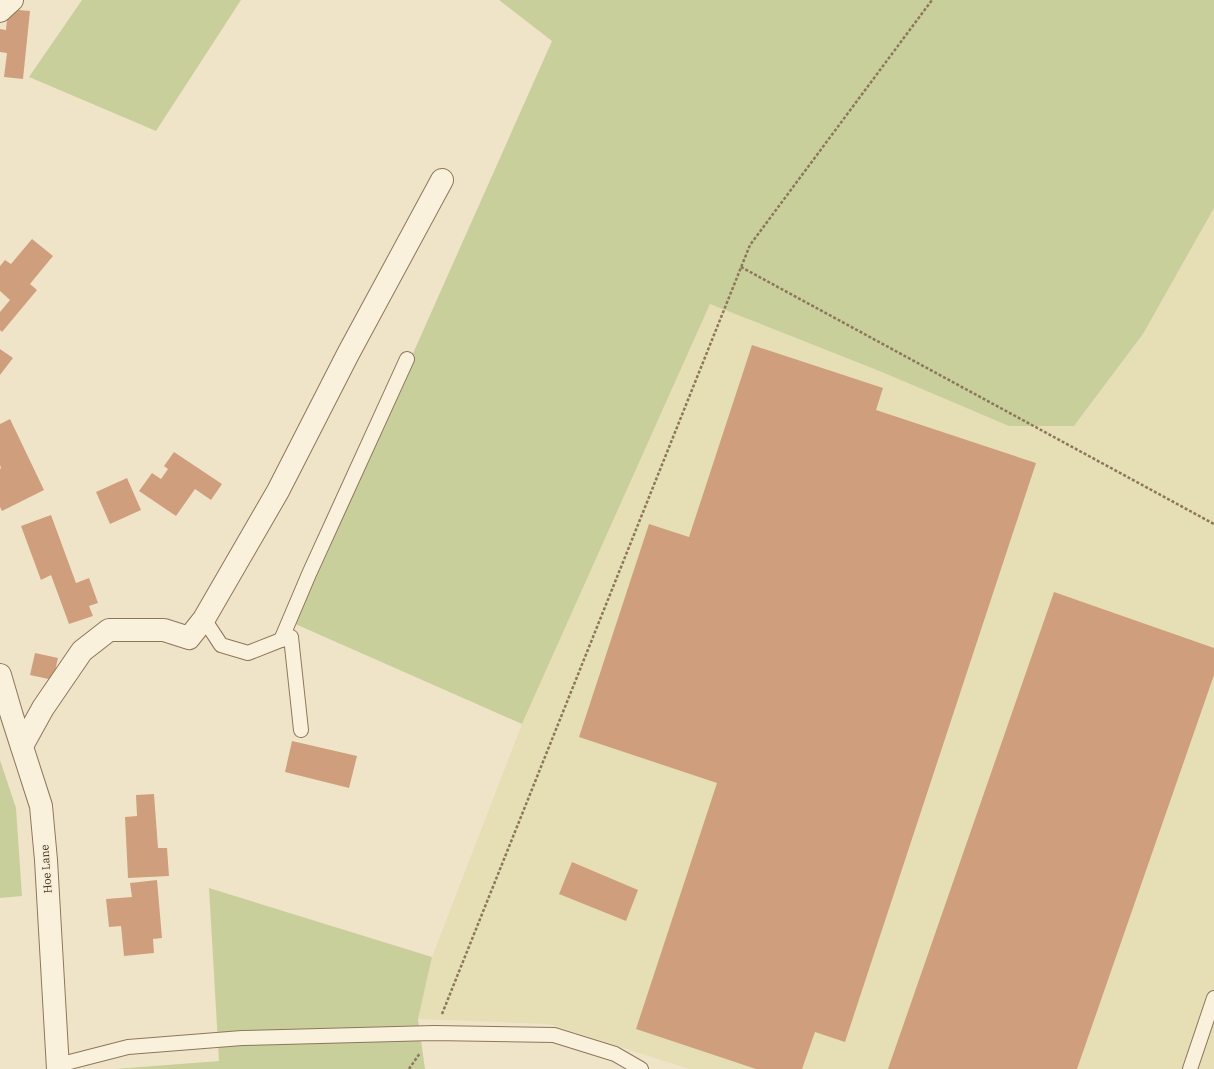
<svg xmlns="http://www.w3.org/2000/svg" width="1214" height="1069" viewBox="0 0 1214 1069" font-family="'IBM Plex Serif',serif">
<style>
.farmland{fill:#e6deb5}
.green{fill:#c9cf9b}
.building{fill:#cf9f7d}
.lines{fill:none;stroke-linecap:round;stroke-linejoin:round}
.lane-casing{stroke:#8d765c;stroke-width:16}
.street-casing{stroke:#8d765c;stroke-width:24}
.path{stroke:#8d765c;stroke-width:2.5;stroke-dasharray:3 2;stroke-linecap:butt}
.lane{stroke:#faf1dc;stroke-width:14}
.street{stroke:#faf1dc;stroke-width:22}
.labels{text-anchor:middle;stroke-width:4;stroke-linejoin:round;paint-order:stroke}
.street-label{font-size:11px;fill:#3d2e20;stroke:#f7eed8}
</style>
<rect width="100%" height="100%" fill="#f0e4c8"/>
<!-- farmland -->
<polygon class="farmland" points="1214,208 1214,1069 689,1069 549,1024 418,1019 432,957 522,724 710,304 1074,426 1143,334"/>
<!-- green -->
<g class="green">
<polygon points="82,0 241,0 156,131 29,77"/>
<polygon points="499,0 1214,0 1214,208 1143,334 1074,426 1009,426 882,372 710,304 522,724 293,623 552,41"/>
<polygon points="0,760 16,808 22,896 0,898"/>
<polygon points="209,888 432,957 418,1019 425,1069 115,1069 219,1061"/>
</g>
<!-- building -->
<g class="building">
<polygon points="8,9 30,11 23,79 4,77 7,53 0,52 0,29 6,30"/>
<polygon points="32,239 53,256 30,284 37,290 2,332 0,330 0,312 10,300 0,291 0,266 5,260 11,264"/>
<polygon points="752,345 883,388 876,410 1036,463 845,1042 815,1032 802,1069 756,1069 636,1029 717,783 579,737 649,524 689,537"/>
<polygon points="0,349 13,358 0,375"/>
<polygon points="10,419 44,490 2,511 0,507 0,469 1,468 0,465 0,424"/>
<polygon points="174,452 222,484 211,500 195,489 176,516 139,491 152,473 161,479 168,469 164,466"/>
<polygon points="127,478 141,510 110,524 96,492"/>
<polygon points="51,515 76,583 89,578 98,603 89,606 93,616 69,624 51,575 41,580 21,526"/>
<polygon points="1054,592 1214,648 1214,675 1077,1069 888,1069"/>
<polygon points="35,653 58,658 53,680 30,675"/>
<polygon points="292,741 357,756 349,788 285,772"/>
<polygon points="154,794 158,848 167,848 169,876 128,878 125,817 137,816 136,795"/>
<polygon points="572,862 638,890 626,921 559,894"/>
<polygon points="157,880 162,938 153,939 154,953 124,956 121,926 109,927 106,899 132,897 130,883"/>
</g>
<g class="lines">
<!-- lane casing -->
<g class="lane-casing">
<g id="lane">
<polyline points="204,619 221,645 248,653 281,640 291,637 301,730"/>
<polyline points="281,640 309,574 407,359"/>
<polyline points="58,1065 128,1047 242,1038 434,1033 554,1035 615,1054 641,1069"/>
<polyline points="1190,1069 1214,998"/>
</g>
</g>
<!-- street casing -->
<g class="street-casing">
<g id="street">
<polyline points="0,11 12,0"/>
<polyline points="0,675 12,716 41,806 46,860 58,1069"/>
<polyline points="22,746 43,708 82,651 109,630 164,630 189,638 204,619 278,491 348,354 442,180"/>
</g>
</g>
<!-- path -->
<g class="path">
<polyline points="741,267 1214,524"/>
<polyline points="442,1014 750,245 932,0"/>
<polyline points="409,1069 420,1053"/>
</g>
<!-- lane -->
<use href="#lane" class="lane"/>
<!-- street -->
<use href="#street" class="street"/>
</g>
<g class="labels">
<!-- street labels -->
<g class="street-label">
<text transform="translate(46 869) rotate(-94)" y="4">Hoe Lane</text>
</g>
</g>
</svg>
